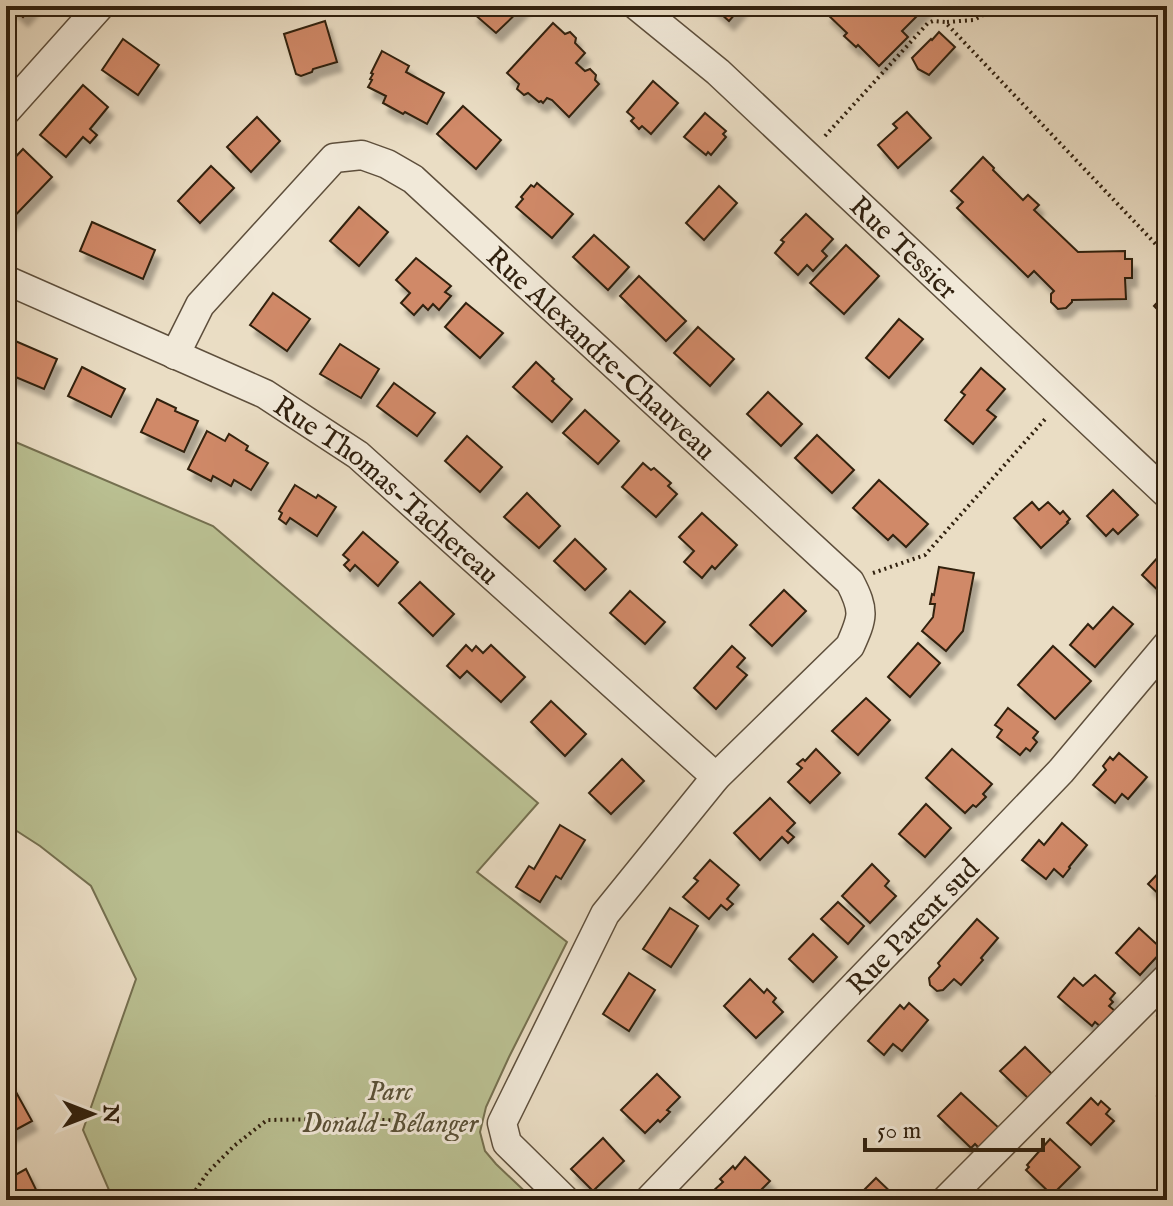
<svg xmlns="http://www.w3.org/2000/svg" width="1173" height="1206" viewBox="0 0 1173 1206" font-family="'IM FELL English',serif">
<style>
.green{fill:#bac092;stroke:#757050;stroke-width:2}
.building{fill:#d08968;stroke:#30200e;stroke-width:2;filter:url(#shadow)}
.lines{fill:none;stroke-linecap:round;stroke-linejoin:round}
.minor-casing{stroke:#5e4f3c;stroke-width:31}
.path{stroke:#30200e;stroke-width:4;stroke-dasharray:2 4;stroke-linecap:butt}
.minor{stroke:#f1e9d9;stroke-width:28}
.labels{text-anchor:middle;stroke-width:6;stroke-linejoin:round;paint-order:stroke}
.street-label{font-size:28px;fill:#30200e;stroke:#f1e9d9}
.park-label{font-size:28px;font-style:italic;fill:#595036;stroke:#f1e9d9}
</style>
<defs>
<filter id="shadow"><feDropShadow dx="5" dy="9" stdDeviation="2" flood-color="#0004"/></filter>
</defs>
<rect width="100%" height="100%" fill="#eaddc4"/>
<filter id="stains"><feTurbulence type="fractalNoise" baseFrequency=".0025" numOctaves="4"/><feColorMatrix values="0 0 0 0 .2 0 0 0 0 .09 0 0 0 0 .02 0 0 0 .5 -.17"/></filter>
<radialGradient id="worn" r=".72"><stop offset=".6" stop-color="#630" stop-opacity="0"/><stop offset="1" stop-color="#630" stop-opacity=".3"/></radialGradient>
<!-- green -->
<polygon class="green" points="6,438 213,526 538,803 477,872 567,942 509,1057 486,1107 480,1132 485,1151 496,1164 534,1200 91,1200 109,1190 83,1130 136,979 91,886 40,846 6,824"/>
<!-- building -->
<g class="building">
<polygon points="11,6 33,6 23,17"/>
<polygon points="480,6 524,6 496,33 473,13"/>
<polygon points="712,6 742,6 729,21"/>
<polygon points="834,6 927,6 902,31 908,37 879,66 858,45 856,47 844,36 847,33 826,13"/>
<polygon points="325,21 337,62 313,69 312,72 301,76 296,74 284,34"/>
<polygon points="553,23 565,34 570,32 576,38 575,43 585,53 576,63 585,71 590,69 596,75 595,80 599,84 569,117 552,100 547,98 543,103 541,101 539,102 528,93 524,95 517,89 519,84 507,73"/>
<polygon points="939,32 955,47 929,75 918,69 912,58 931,39 932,40"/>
<polygon points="123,39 159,65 138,95 102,70"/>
<polygon points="382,51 409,66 406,72 444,93 427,124 405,112 403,114 383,103 386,96 368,87 372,80 370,79 373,74 371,73"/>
<polygon points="653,81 678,103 651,134 642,126 639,129 631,121 634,118 627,112"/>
<polygon points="83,85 108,107 90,129 97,135 90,143 83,137 66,157 40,135"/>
<polygon points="463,106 501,140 476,169 437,134"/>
<polygon points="907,112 931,138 898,168 878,145 897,128 893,124"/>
<polygon points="705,113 726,131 723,134 726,137 711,155 708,152 706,155 684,137"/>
<polygon points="257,117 280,141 251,172 227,147"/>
<polygon points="23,149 52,177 6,225 6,167"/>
<polygon points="983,157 994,168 993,170 1023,200 1028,195 1039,205 1034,210 1078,252 1125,251 1125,259 1132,259 1132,278 1125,278 1126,299 1072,300 1072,302 1066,308 1058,309 1051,302 1051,294 1054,291 1034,271 1028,277 957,208 963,202 951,191"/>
<polygon points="211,166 234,188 200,223 178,201"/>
<polygon points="537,183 573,214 552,238 516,207 523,199 521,197 531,185 534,187"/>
<polygon points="719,186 737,203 704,240 686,223"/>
<polygon points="359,207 388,232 359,266 330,241"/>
<polygon points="806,214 833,239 822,251 827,256 813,271 807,265 798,275 775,253 784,242 781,240"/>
<polygon points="92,222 155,250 143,279 80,251"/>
<polygon points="594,235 629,267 608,290 573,257"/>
<polygon points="846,245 879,276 844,314 810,283"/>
<polygon points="416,258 451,286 445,292 451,296 439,310 433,304 428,310 423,305 414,315 401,303 410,293 396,280"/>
<polygon points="639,276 686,321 666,341 620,296"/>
<polygon points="1167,292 1167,319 1154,306"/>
<polygon points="273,293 310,319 287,351 250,325"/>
<polygon points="466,303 503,333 480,358 445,327"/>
<polygon points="899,319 923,339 889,378 866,358"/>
<polygon points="698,327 734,359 710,386 674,353"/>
<polygon points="13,340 57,359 44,389 6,373 6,357"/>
<polygon points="340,344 379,369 361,398 320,374"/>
<polygon points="536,362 554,379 552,381 572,399 552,422 513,387"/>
<polygon points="82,367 125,389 111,417 68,396"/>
<polygon points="981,368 1005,389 987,410 996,417 973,444 945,420 965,395 961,392"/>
<polygon points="394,383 435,413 417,436 377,406"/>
<polygon points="768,392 802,424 781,446 747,414"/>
<polygon points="157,399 176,408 175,411 198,421 184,452 141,432"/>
<polygon points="585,410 619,441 598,464 563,433"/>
<polygon points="207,431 225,441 229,434 248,446 246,450 268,463 251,490 234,480 231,486 213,476 211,481 188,469"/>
<polygon points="817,435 854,470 832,493 795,458"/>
<polygon points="467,436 502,467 480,492 445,461"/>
<polygon points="643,463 651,470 654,468 671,483 668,486 677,494 656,517 622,487"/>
<polygon points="879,480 928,524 906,547 893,535 888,540 853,508"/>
<polygon points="295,485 316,498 318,495 336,507 317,536 290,518 286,524 279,519 282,513 279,511"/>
<polygon points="1113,490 1138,515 1118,534 1113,529 1106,536 1087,516"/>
<polygon points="527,493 560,526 539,548 504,517"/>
<polygon points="1032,502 1039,510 1048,502 1060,514 1063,511 1070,519 1067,522 1068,523 1041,548 1014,518"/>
<polygon points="702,513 737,545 715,569 712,566 702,578 684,562 694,551 679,537"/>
<polygon points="363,532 398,562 378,586 355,565 350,571 344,565 349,560 343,555"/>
<polygon points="575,539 606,569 585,590 554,561"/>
<polygon points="1167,547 1167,597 1166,598 1142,575"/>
<polygon points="939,567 974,573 963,631 946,651 922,631 933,617 935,604 930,604 932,594 934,595"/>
<polygon points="420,582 454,614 433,636 399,603"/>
<polygon points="784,590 806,611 772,646 750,625"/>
<polygon points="630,591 665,622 645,644 610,613"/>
<polygon points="1113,607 1133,624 1095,667 1070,645 1088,624 1093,629"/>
<polygon points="918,643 940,663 910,697 888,677"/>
<polygon points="466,645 472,651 476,646 483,653 491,645 525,677 501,702 467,671 460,678 447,666"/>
<polygon points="732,646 745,658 737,667 747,675 716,709 694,688"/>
<polygon points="1053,646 1091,681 1055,719 1018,685"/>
<polygon points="866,698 890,720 858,755 832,731"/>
<polygon points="551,701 586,734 565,756 531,722"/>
<polygon points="1008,708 1038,732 1033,738 1037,742 1030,751 1026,748 1020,755 997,737 1002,730 995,725"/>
<polygon points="816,749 840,773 810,803 788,782 802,768 797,764 803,759 805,761"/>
<polygon points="952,749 992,784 983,794 986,797 976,807 973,805 965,813 926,778"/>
<polygon points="1119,753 1147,777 1128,799 1122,794 1115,803 1093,785 1106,770 1103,766 1110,757 1113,760"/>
<polygon points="622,759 644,781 611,814 589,793"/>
<polygon points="770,798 795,823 787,831 794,837 788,843 782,837 760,860 734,833"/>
<polygon points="926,804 951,828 925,857 899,834"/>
<polygon points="1062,823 1087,845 1069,867 1070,868 1063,877 1054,869 1046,879 1022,860 1039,840 1044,845"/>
<polygon points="560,825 585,840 561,879 556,876 540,902 516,887 529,866 534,869"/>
<polygon points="710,860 739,885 727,899 733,904 727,910 721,905 709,919 683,897 698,881 694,878"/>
<polygon points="872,864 889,881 885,886 896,896 870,923 842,896"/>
<polygon points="1167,864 1167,902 1148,884"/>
<polygon points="838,902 864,926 848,944 821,919"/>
<polygon points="670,908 698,926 671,967 643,949"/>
<polygon points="977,919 998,938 981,958 983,960 961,985 954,979 943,990 937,991 930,985 929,978 940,966 938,963"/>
<polygon points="1139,928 1163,950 1140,975 1116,953"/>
<polygon points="813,934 837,957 813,982 789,959"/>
<polygon points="629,973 655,990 629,1031 603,1014"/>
<polygon points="1095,975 1115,993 1110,999 1113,1002 1109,1006 1115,1011 1101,1027 1095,1022 1092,1026 1058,997 1074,978 1083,986"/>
<polygon points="750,979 764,993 767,989 776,998 773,1002 783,1012 756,1038 724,1006"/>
<polygon points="909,1003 928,1020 902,1051 893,1044 884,1055 868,1041 900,1005 904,1009"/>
<polygon points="1167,1004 1167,1026 1157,1016"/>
<polygon points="1025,1047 1052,1074 1028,1098 1000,1071"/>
<polygon points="657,1074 680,1097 667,1110 670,1112 660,1122 658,1120 645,1133 621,1110"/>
<polygon points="11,1083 32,1121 6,1135 6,1086"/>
<polygon points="1167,1086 1167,1106 1157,1096"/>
<polygon points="961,1093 1000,1129 980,1149 975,1144 971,1148 938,1116"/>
<polygon points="1091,1098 1098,1105 1101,1101 1110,1109 1106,1114 1114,1121 1091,1145 1067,1123"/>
<polygon points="603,1138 624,1161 593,1191 571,1169"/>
<polygon points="1050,1139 1080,1167 1052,1195 1026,1170 1029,1167 1027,1165"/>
<polygon points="745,1157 770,1181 751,1200 722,1200 713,1191 723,1182 720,1179 733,1166 735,1169"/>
<polygon points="26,1169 41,1200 6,1200 6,1180"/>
<polygon points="876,1178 899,1200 854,1200"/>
</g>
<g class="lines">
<!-- minor casing -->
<g class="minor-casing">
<g id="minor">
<path id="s1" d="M637 6 718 72 1167 494"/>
<polyline points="6,111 100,6"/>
<path id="s2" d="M6 280 265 394 358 455 716 777"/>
<path id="s3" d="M175 355 200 305 334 158 362 155 387 164 413 179 850 582C865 611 863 617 850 646L716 777 605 914 502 1123 507 1143 565 1200"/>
<path id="s4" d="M649 1200 1061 771 1167 645"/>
<polyline points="946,1200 1167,978"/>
</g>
</g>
<!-- path -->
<g class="path">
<polyline points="947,22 974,20 999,6"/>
<polyline points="825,136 928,23 933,21 945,22 1167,256"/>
<polyline points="873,573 925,555 1047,417"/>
<polyline points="189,1200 208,1172 234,1146 267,1120 332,1119 480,1122"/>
</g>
<!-- minor -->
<use href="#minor" class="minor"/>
</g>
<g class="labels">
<!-- street labels -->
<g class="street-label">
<text dy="10" stroke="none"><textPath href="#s1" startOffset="360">Rue Tessier</textPath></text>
<text dy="10" stroke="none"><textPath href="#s3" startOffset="596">Rue Alexandre-Chauveau</textPath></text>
<text dy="10" stroke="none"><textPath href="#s2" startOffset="438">Rue Thomas-Tachereau</textPath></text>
<text dy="10" stroke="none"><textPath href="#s4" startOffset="380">Rue Parent sud</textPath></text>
</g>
<!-- park labels -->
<g class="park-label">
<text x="390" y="1100">Parc<tspan x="390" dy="32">Donald-Bélanger</tspan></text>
</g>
</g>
<!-- margin -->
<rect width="1173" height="1206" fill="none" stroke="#eaddc4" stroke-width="32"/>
<rect x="8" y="8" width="1157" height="1190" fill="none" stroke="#30200e" stroke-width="4"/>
<rect x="16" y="16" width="1141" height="1174" fill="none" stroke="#30200e" stroke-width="2"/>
<!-- north arrow -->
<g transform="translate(92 1114) rotate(90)" stroke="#f1e9d9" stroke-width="6" paint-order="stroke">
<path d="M0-6L14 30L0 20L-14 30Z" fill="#30200e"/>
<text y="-12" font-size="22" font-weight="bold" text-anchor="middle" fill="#30200e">N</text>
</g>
<!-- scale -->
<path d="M865 1138v12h178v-12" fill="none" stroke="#30200e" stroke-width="4"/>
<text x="877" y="1138" font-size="24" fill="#30200e" stroke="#f1e9d9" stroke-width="6" paint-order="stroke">50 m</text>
<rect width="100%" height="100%" filter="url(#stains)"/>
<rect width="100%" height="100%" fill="url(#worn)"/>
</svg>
